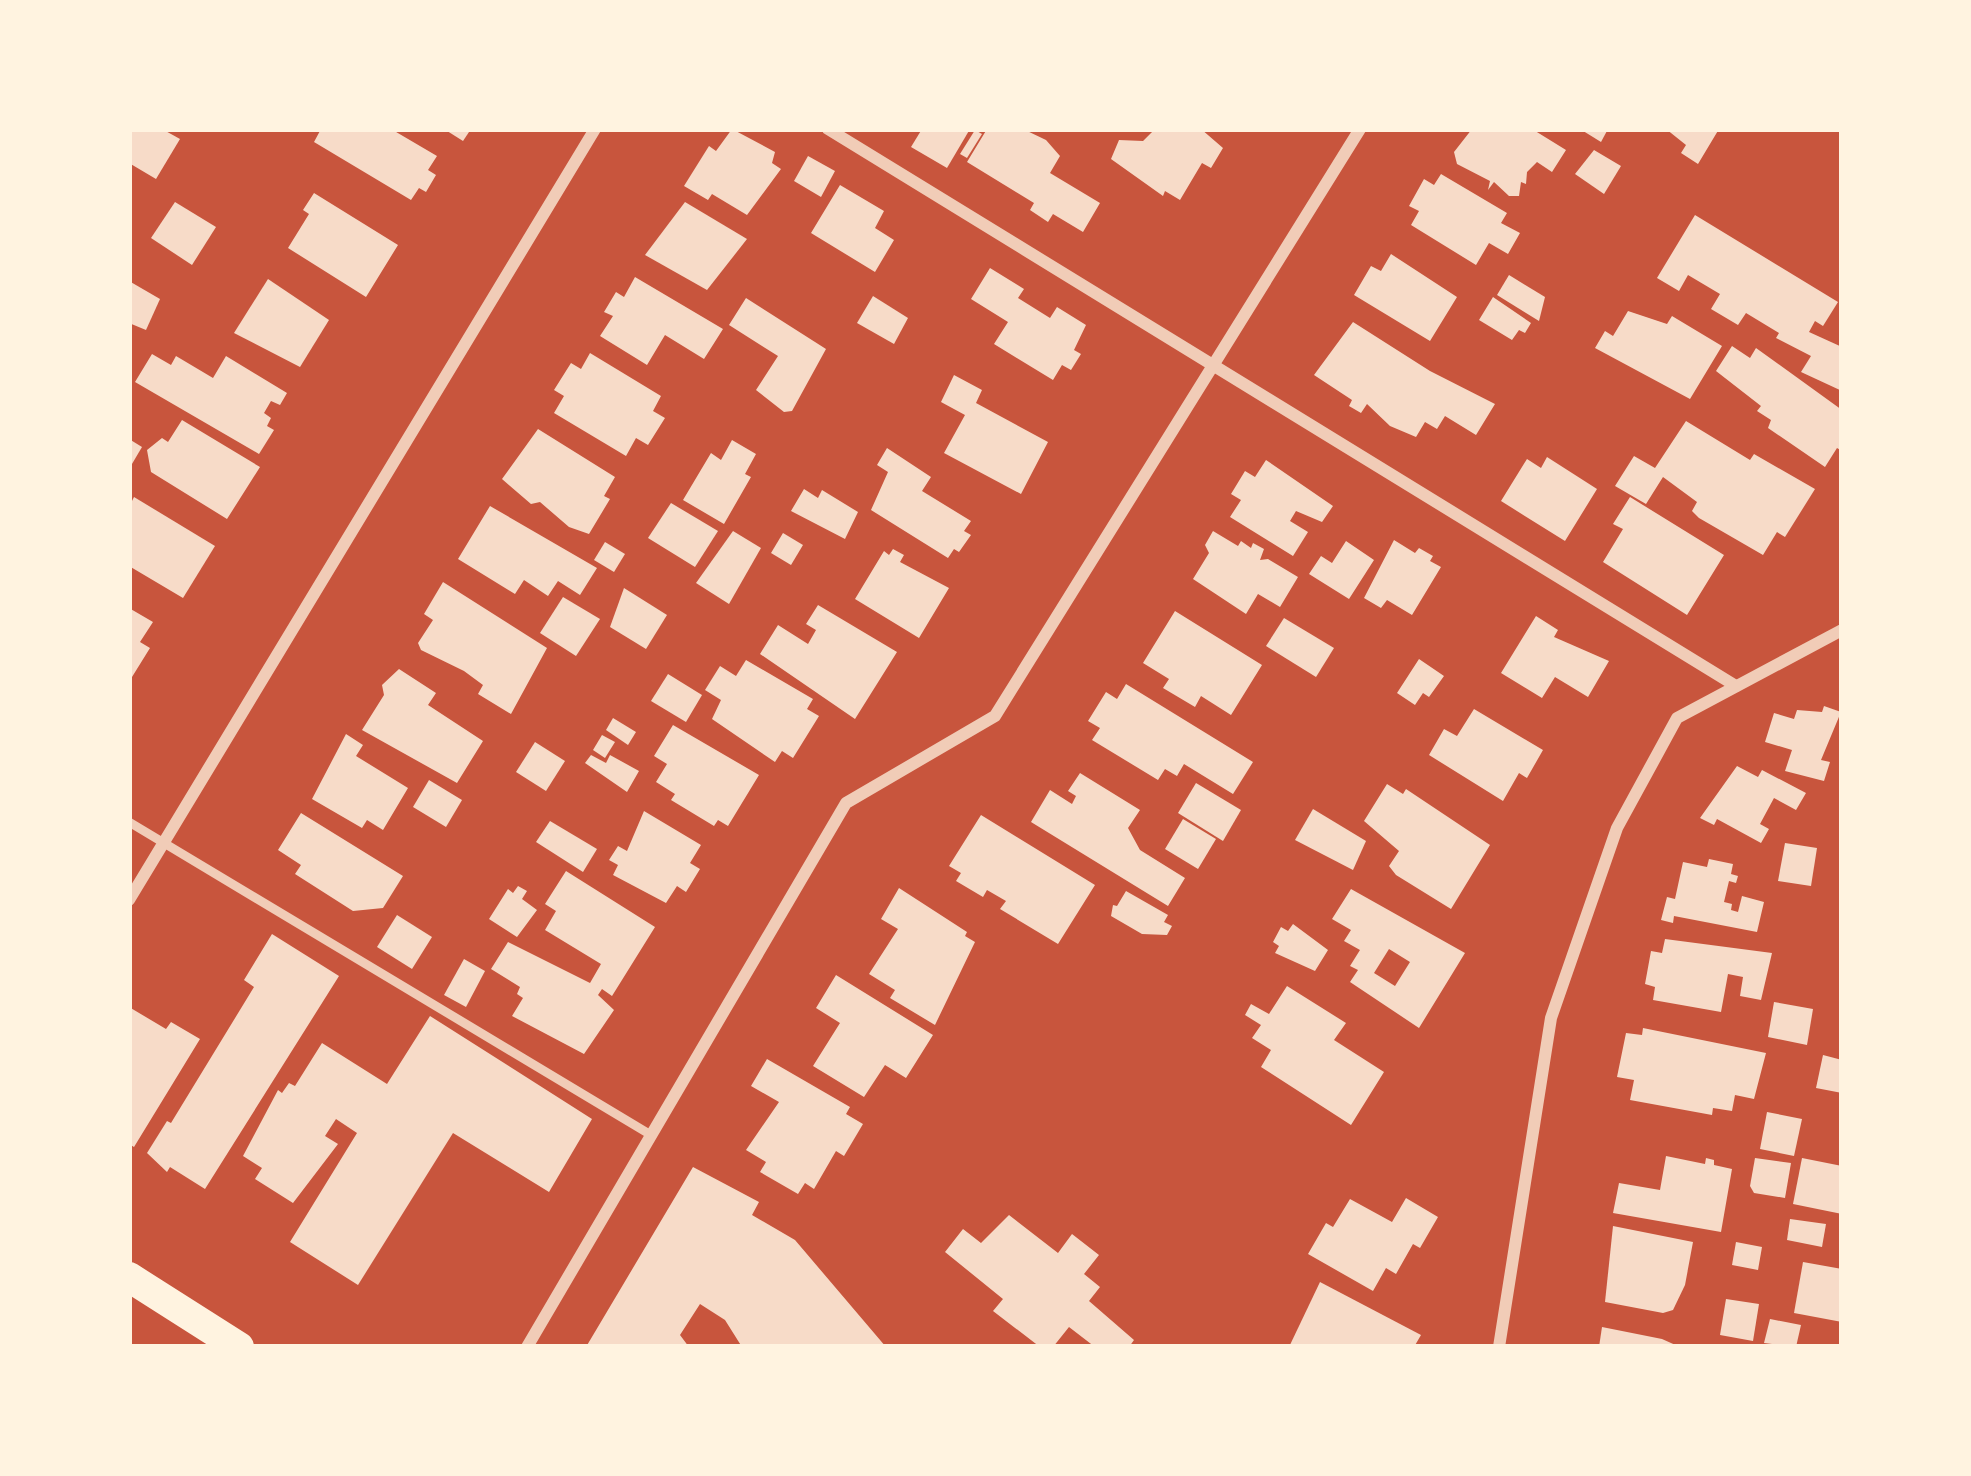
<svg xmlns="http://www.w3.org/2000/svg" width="1971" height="1476" viewBox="0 0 1971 1476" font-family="Cabin,sans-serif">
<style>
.building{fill:#f7dbc8;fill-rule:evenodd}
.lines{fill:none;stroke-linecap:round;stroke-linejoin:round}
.service{stroke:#f1ccb7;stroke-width:9}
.minor{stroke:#f1ccb7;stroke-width:12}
.primary{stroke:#fff3e0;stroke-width:30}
</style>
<rect width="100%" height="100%" fill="#c8553d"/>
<!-- building -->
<g class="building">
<polygon points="129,129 162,129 180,139 156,179 129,163"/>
<polygon points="321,129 391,129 437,156 428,170 436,175 426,192 419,188 411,200 314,142"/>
<polygon points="444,129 471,129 463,141"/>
<polygon points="732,129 775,152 772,163 781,169 747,215 712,194 708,200 684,186 709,146 716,151"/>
<polygon points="922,129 970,129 947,168 911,147"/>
<polygon points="987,129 1023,129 1046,140 1060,156 1050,173 1100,203 1083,232 1053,214 1048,222 1030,210 1034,203 967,162"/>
<polygon points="1155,129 1201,129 1223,148 1211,168 1202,163 1180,200 1165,191 1163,196 1111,159 1119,140 1143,141"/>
<polygon points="1472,129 1532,129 1566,150 1552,172 1537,162 1527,172 1526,184 1521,182 1519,196 1509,196 1494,182 1488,190 1490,181 1457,164 1454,152"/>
<polygon points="1580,129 1608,129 1601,142"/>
<polygon points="1666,129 1719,129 1698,164 1681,153 1686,145"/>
<polygon points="975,130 982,134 967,158 960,154"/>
<polygon points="1594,150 1621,166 1604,194 1575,174"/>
<polygon points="808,156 835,171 821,197 794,181"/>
<polygon points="1441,174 1507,213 1501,223 1520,233 1508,254 1489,243 1476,265 1411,225 1419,211 1409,206 1424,179 1434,185"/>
<polygon points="840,185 884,211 875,228 894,240 875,272 811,233"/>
<polygon points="314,193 398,245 366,297 288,248 309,214 303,210"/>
<polygon points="175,202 216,227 192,265 151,238"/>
<polygon points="685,202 747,239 707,290 645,255"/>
<polygon points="1695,215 1838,302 1823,326 1815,321 1809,332 1842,347 1842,391 1801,372 1811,356 1776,338 1779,333 1746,313 1738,325 1711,309 1720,294 1688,275 1679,291 1657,278"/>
<polygon points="1391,254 1457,297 1430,341 1354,295 1371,266 1381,271"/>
<polygon points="990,268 1024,289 1018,298 1050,318 1057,307 1086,325 1074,350 1081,354 1071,370 1062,365 1053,380 994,344 1008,322 971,299"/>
<polygon points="1509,275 1545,297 1539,321 1497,295"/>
<polygon points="635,277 723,329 704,359 665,335 647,365 600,336 613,316 604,312 616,292 624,297"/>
<polygon points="268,279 329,320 300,367 234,333"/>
<polygon points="129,281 160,299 146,330 129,323"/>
<polygon points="873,296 908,318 894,344 857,323"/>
<polygon points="1493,297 1531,323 1525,333 1519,330 1512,340 1479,320"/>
<polygon points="746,298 826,349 792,411 784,412 756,390 778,356 729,325"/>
<polygon points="1628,311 1667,324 1672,316 1722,346 1690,399 1595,348 1605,331 1613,336"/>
<polygon points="1353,322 1430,371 1495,404 1476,435 1445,416 1437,429 1425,422 1416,437 1390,426 1367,404 1361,413 1349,406 1352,400 1314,375"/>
<polygon points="1732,346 1750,358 1756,348 1842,410 1842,451 1837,448 1825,467 1768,428 1771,420 1757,411 1761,406 1716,371"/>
<polygon points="590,353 661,396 653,411 665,418 648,445 636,438 626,456 554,413 564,396 554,390 571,363 581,369"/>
<polygon points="152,354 171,365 176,356 213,378 226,356 287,393 280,405 271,401 264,413 271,418 267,426 274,430 259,454 135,382"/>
<polygon points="954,375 982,390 976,403 1048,442 1021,494 944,453 965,415 941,402"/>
<polygon points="182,420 260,467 227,519 151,472 147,450 162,438 168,442"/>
<polygon points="1686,421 1750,460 1754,454 1815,489 1785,537 1777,532 1763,555 1699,518 1692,511 1697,502 1663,477 1646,504 1615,486 1634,456 1655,468"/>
<polygon points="538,429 615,477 604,496 610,499 589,534 569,527 540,502 531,504 502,479"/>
<polygon points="129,439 142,447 129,469"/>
<polygon points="732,440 756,454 745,474 751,477 724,524 683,500 711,453 721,460"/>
<polygon points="887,448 931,477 922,491 971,521 964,531 971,535 959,552 954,549 948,558 871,510 888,472 877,465"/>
<polygon points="1547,457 1597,489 1565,541 1501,501 1527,459 1541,468"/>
<polygon points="1266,460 1333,506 1322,522 1296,511 1290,521 1308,532 1293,556 1230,517 1241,500 1231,494 1245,471 1255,477"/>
<polygon points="804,489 818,498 822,490 858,512 845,539 791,511"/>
<polygon points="134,497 215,546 183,598 129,566 129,507"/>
<polygon points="1630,497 1724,555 1687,615 1603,562 1623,529 1613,524"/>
<polygon points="671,503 718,531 695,567 648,538"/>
<polygon points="490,506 597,568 580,595 558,581 548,596 524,580 515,594 458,559"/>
<polygon points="733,531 761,548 729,604 696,583"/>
<polygon points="1213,531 1238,546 1241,541 1251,548 1253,543 1264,549 1260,560 1268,559 1298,577 1280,607 1258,594 1246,614 1193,579 1209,553 1205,545"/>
<polygon points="783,533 803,545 791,565 771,553"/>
<polygon points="1394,540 1415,553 1419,548 1433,556 1430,561 1441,567 1412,615 1387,600 1381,608 1364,598"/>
<polygon points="1346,541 1374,560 1349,599 1309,574 1321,556 1332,563"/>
<polygon points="605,542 625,554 614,572 594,560"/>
<polygon points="893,549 904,555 900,562 949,588 919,638 855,599 884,551 889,555"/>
<polygon points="443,582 547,648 511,714 478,694 483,685 464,671 421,650 418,643 433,620 424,614"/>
<polygon points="624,588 667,615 646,649 610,627"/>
<polygon points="563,597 600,619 576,656 540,633"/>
<polygon points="818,605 897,652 855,719 760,654 778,625 808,644 816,630 806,624"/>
<polygon points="129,608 153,622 140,642 150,648 132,677"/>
<polygon points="1175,611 1262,665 1231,715 1201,696 1195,707 1163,688 1169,679 1143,663"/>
<polygon points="1536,616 1558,630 1554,637 1609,661 1588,697 1555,677 1542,698 1501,673"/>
<polygon points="1284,618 1334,648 1316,677 1266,646"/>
<polygon points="1419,659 1444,676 1429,697 1423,693 1415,705 1397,693"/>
<polygon points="746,660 813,699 807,709 819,716 793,758 782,751 775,762 712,719 721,700 705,690 720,666 736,676"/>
<polygon points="399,669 436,693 428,705 483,741 457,783 362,730 384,695 382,685"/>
<polygon points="668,674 702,695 686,722 651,701"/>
<polygon points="1126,684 1253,762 1233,794 1184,764 1177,776 1165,769 1158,780 1092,740 1100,728 1088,721 1106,692 1117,699"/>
<polygon points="1824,706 1841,712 1821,760 1830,762 1824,781 1785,771 1792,750 1765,742 1774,713 1794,719 1797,710 1822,712"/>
<polygon points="1474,709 1543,750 1527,778 1519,773 1503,801 1429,755 1444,729 1457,736"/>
<polygon points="613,718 636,732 628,745 606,730"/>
<polygon points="673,725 759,775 728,826 718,820 714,826 671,800 675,794 656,782 667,764 654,756"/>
<polygon points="346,734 363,745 356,756 408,788 383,830 367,820 362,828 312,799"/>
<polygon points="602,735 615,742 605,758 593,750"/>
<polygon points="535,742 565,761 546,791 516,772"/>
<polygon points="591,755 606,763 610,755 639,771 627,792 585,763"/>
<polygon points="1737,766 1758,777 1762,770 1806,793 1796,810 1774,798 1760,824 1769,829 1761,843 1717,819 1714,825 1700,818"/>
<polygon points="1080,773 1140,810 1128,828 1140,850 1185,878 1168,906 1031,822 1050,790 1072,804 1076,796 1068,791"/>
<polygon points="429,780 462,800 446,827 413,807"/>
<polygon points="1196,783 1241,810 1223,841 1178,813"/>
<polygon points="1387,784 1403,794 1406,789 1490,845 1451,909 1396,875 1389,866 1399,851 1364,821"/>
<polygon points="1313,809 1366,841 1353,870 1295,840"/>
<polygon points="644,811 701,845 690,863 700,869 686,892 677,886 666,903 613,875 618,865 609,860 618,846 627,851"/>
<polygon points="301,813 403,876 383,908 353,911 295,874 301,865 278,850"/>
<polygon points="981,815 1095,885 1058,944 1000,909 1006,901 987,890 983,897 956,881 961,873 949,866"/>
<polygon points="1183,819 1216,839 1198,869 1165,849"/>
<polygon points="550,821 597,849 583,872 536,842"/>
<polygon points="1785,843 1817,848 1811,886 1778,881"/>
<polygon points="1709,859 1733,864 1731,874 1738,876 1736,883 1729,881 1724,902 1732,904 1731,910 1738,912 1742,896 1764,902 1757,932 1674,916 1673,923 1661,920 1667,897 1675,899 1683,862 1707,867"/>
<polygon points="566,871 655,927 612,996 602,989 598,995 614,1010 584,1054 512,1016 523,998 517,994 520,987 491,969 508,942 590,983 601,964 545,930 556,911 545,904"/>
<polygon points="518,886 527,891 522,899 537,910 517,937 489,919 508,889 513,893"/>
<polygon points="899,888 967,932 965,936 975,942 935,1025 890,998 895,990 869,974 898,929 881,919"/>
<path d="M1351 889 1465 953 1419 1028 1350 982 1358 970 1350 966 1360 950 1344 941 1351 930 1332 919ZM1389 949 1410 962 1395 986 1374 973Z"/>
<polygon points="1126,891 1168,915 1164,922 1172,926 1167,935 1142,934 1111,916 1113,905 1117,906"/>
<polygon points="397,915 432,937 412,969 377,947"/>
<polygon points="1293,924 1328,950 1315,971 1275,953 1279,946 1273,942 1281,927 1288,931"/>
<polygon points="272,934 339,976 205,1189 170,1167 167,1172 147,1153 167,1121 171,1123 254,987 244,980"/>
<polygon points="1665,939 1772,953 1761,1000 1740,996 1743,977 1728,974 1721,1012 1653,1000 1655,987 1645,984 1651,951 1662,953"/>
<polygon points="464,959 485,971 466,1007 444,995"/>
<polygon points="836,975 933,1035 906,1078 885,1065 864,1097 813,1066 840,1023 816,1008"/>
<polygon points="1287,986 1346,1023 1334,1040 1384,1072 1351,1125 1261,1067 1271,1050 1252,1038 1261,1025 1245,1015 1251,1004 1269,1014"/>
<polygon points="1774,1002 1813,1009 1807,1045 1768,1037"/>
<polygon points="129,1007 166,1029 171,1022 200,1039 134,1147 129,1144"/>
<polygon points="430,1016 592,1119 549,1192 453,1133 358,1285 290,1242 357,1133 336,1119 325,1136 338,1144 293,1203 255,1179 262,1168 243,1156 278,1090 282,1093 289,1083 295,1086 322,1043 387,1084"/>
<polygon points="1643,1028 1766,1053 1754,1099 1735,1095 1732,1111 1713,1108 1712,1115 1630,1100 1634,1080 1617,1077 1626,1033 1642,1035"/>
<polygon points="1823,1055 1842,1060 1842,1093 1816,1088"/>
<polygon points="767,1059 850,1107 846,1114 863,1124 844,1156 836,1151 814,1189 805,1183 798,1194 760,1172 766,1162 746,1150 779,1102 751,1086"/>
<polygon points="1767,1112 1802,1119 1794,1156 1760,1149"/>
<polygon points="1666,1156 1705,1164 1706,1158 1714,1160 1714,1165 1732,1169 1721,1232 1613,1213 1619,1183 1660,1190"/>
<polygon points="1755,1158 1791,1163 1785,1198 1754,1193 1750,1186"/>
<polygon points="1802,1158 1842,1166 1842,1214 1793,1204"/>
<polygon points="693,1167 759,1202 752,1215 795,1240 886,1347 742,1347 725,1320 700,1304 680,1335 689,1347 586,1347"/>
<polygon points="1406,1198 1438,1217 1420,1248 1413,1244 1396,1274 1386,1268 1373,1291 1308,1254 1326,1223 1333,1227 1350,1199 1392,1222"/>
<polygon points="1009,1215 1058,1253 1072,1234 1099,1255 1084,1274 1100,1287 1089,1301 1134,1340 1129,1347 1095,1347 1069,1327 1053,1347 1040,1347 993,1311 1003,1299 945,1252 963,1229 981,1243"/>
<polygon points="1790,1219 1826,1224 1822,1247 1787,1240"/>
<polygon points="1613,1226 1693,1242 1685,1285 1673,1310 1663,1313 1605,1302"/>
<polygon points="1736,1242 1762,1247 1758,1270 1732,1265"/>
<polygon points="1803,1262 1842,1269 1842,1322 1794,1313"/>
<polygon points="1320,1282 1421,1335 1414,1347 1289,1347"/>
<polygon points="1726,1299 1759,1304 1753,1341 1720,1335"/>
<polygon points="1770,1319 1801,1325 1796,1347 1764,1343"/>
<polygon points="1602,1327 1662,1339 1680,1347 1599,1347"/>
</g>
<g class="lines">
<!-- service -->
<polyline class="service" points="129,822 651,1135"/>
<!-- minor -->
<g class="minor">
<polyline points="828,129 1736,686"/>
<polyline points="129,900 595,129"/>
<polyline points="527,1347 846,803 995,716 1360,129"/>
<polyline points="1499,1347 1551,1018 1617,828 1677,718 1842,630"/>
</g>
<!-- primary -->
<polyline class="primary" points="129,1277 239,1347"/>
</g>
<!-- border -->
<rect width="1971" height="1476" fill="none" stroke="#fff3e0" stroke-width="264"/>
</svg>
